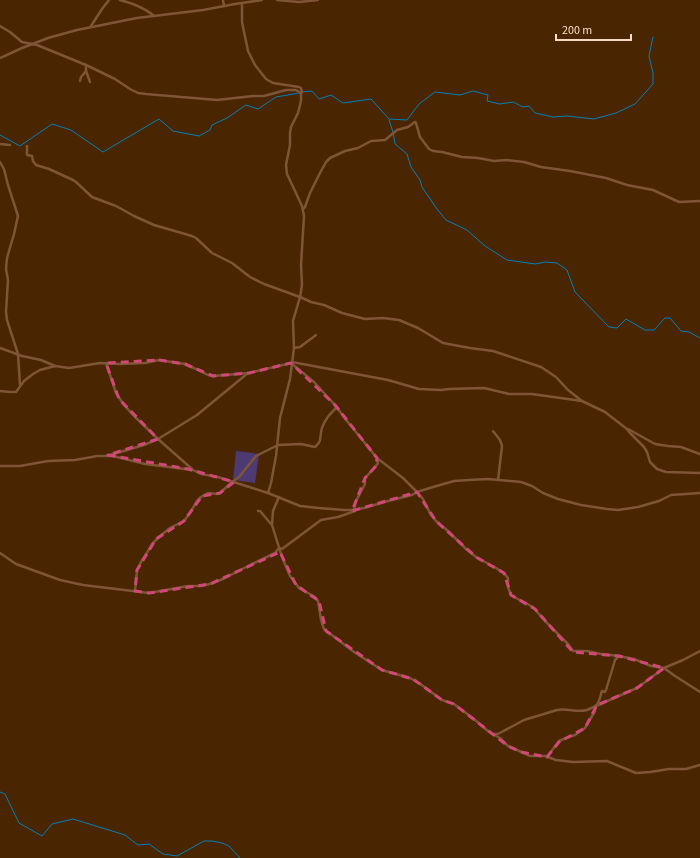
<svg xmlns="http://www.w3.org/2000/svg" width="700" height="858" viewBox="0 0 700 858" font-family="'Source Sans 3',sans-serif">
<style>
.green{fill:#4e3a73}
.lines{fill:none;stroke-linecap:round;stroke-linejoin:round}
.stream{stroke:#077fb5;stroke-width:1}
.street{stroke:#7e5637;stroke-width:2.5}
.marked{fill:none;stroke:#d04876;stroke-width:3;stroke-dasharray:8 5;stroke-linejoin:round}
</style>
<rect width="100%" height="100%" fill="#492502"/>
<!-- green -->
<polygon class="green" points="236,451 259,454 255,483 233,480"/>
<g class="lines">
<!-- stream -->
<g class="stream">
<polyline points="302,92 312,91 319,99 331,95 343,103 371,99 389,119 407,120 419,104 435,92 460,95 473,91 488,95 487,101 500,104 513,102 523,107 529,106 535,113 553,117 567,116 594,119 616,113 635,104 653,84 653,73 649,56 653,37"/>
<polyline points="389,120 393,132 395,144 407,154 411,167 420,180 422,187 437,209 446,220 467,230 485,246 507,260 535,264 546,262 557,263 567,270 575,292 609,327 617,328 626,319 645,330 654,330 665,318 670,318 681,331 689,332 700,338"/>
<polyline points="0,135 20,146 52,124 71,130 103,152 159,119 173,131 199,136 210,130 212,125 227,118 246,105 258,109 276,97 299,93"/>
<polyline points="0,792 5,794 19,823 42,836 52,824 73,819 125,835 138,845 149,844 163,854 177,856 204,841 212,841 222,843 229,846 240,858"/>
</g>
<!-- street -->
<g class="street">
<path d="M120 0C132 3 143 7 153 15"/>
<polyline points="223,0 224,6"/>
<polyline points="277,0 299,2 318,0"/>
<polyline points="242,3 242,22 248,51 255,65 266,79 273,83 299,87 301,88 302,92 301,93"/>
<polyline points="0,26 10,32 22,42 37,45 86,65 115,79 130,89 138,93 146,94 217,100 253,96 264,96 286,90 296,90 301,93 301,101 298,113 291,127 290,133 290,145 286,165 287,174 302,206 304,216 301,265 302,285 300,297 293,321 294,348 290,379 280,418 276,456 271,483 268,493"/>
<polyline points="91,26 102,9 109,0"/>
<polyline points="0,58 22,48 48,38 77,30 137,18 203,10 235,4 262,0"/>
<polyline points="86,71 90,82"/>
<polyline points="80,81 81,77 86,71 86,65"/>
<polyline points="0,144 10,145"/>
<polyline points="27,146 27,155 32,156 33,161 36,165 49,169 73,180 76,182 92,197 116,206 134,216 154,225 192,236 196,238 212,253 232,263 250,277 264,284 300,297 311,302 324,305 342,313 365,319 383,318 399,320 418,328 443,343 470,348 493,351 541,367 556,377 568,390 582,401"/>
<polyline points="0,162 4,169 8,185 18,216 14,234 7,258 6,269 8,280 6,312 7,320 18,354 20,385"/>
<polyline points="303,209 305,207 310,193 320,173 326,162 330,158 345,151 358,148 371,141 385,140 397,130 408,127 415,122 416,123 420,137 429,149 433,151 442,152 462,157 478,158 494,161 506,160 524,162 541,167 570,171 606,178 627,185 653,190 679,202 700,201"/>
<polyline points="0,348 22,356 41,360 55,366"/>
<polyline points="294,348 300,347 316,335"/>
<polyline points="292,362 388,380 419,389 441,390 449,389 484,388 509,394 532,394 582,401 605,412 627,429 630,433 644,447 647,452 650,462 657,469 666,472 700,473"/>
<polyline points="106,363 116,393 124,405 135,417 158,439 192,469"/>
<polyline points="0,391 10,392 16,392 24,381 33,374 40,370 55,366 69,368 100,363 120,364 145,363 159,360 185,364 194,368 208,375 213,376 249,373 291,363 314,382 335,405 347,421 377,458 403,478 417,492 423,499 431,515 436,521 448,531 466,549 476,557 496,568 504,573 508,578 508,587 511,595 516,598 533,607 545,621 568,644 573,651 587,651 601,654 619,656 634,659 651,666 664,668 675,676 700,692"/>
<polyline points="628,429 655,444 668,446 681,447 700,454"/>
<polyline points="493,431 500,440 502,446 498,480"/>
<polyline points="110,455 144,445 158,439 197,415 248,373"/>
<polyline points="0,466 20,466 48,461 75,460 97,456 113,456 145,464 193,470 201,474 218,477 268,493 300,506 319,508 344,510 352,510 364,508 388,501 412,495 417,492 433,487 454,481 469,480 488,479 521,482 532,486 543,493 558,499 581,505 607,509 618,510 638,507 659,501 671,495 700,493"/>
<polyline points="279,497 273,511 272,525 282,557 290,576 299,588 315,597 318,601 321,620 324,629 354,652 382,670 410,678 419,683 442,700 454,704 474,719 489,732 500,738 508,746 530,756 545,756 556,760 573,762 607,761 636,773 650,772 669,769 686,769 700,765"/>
<polyline points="354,510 356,501 365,484 365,478 376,466 378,463 377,460"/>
<polyline points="258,511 260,511 271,524"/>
<polyline points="0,553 16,564 60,580 83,585 149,593 188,586 202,586 213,583 223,579 252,564 275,553 279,548 282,549 321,520 338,517 355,511"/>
<path d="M135 591 137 570 141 562 153 543 160 536 170 528 184 521 190 513 197 501 201 497 208 493 217 494 220 493 232 482 239 477 256 456 278 445 301 444 315 447C323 440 319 437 322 428 325 419 330 414 337 407"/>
<path d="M494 734H498L524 720 557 710C568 708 577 713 587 710L637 688 664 668 683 660 700 651"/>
<path d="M547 757 559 741 566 738 575 735 585 728 595 711V706C600 703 600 696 602 691L605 692 606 690 615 660 619 656"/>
</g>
</g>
<!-- marked area -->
<path class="marked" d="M159 360 185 364 213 376 249 373 291 363 335 405 377 458 376 466 365 478 352 511 417 492 436 521 476 557 504 573 511 595 535 609 573 652 619 656 664 668 637 688 597 705 585 728 559 742 547 757 521 752 508 746 454 704 442 700 413 679 382 670 326 631 319 601 296 585 280 552 210 584 149 593 135 591 137 570 156 539 184 521 202 496 220 493 234 482 188 469 108 455 158 439 119 399 106 363Z"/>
<!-- scale -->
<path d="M556 34v6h75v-6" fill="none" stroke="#f9dac5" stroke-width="2"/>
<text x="562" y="34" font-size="12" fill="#f9dac5" stroke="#492502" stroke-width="3" paint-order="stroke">200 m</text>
</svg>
